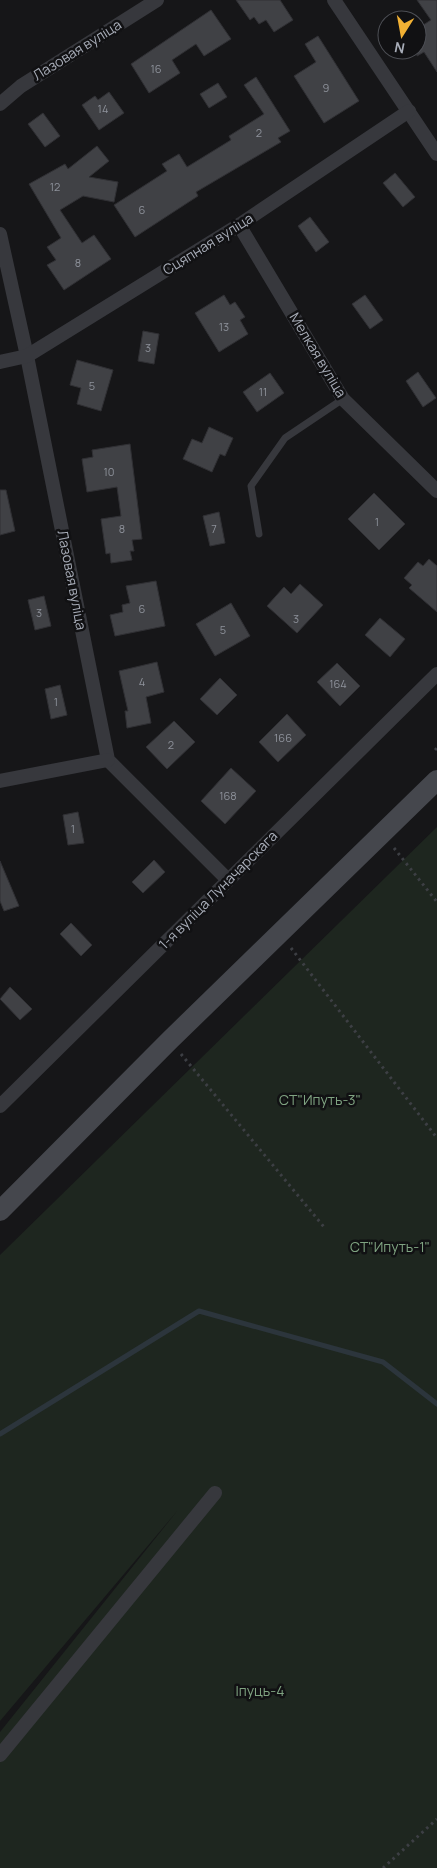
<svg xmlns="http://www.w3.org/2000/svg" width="437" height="1868" viewBox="0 0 437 1868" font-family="Manrope,sans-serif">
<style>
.green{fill:#1e261f}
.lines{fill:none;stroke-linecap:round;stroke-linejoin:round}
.stream{stroke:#2c353c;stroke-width:5}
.building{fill:#404145;stroke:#303034}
.path{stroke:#3d3f44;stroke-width:3;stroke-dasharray:2.5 4;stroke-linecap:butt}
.lane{stroke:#37383d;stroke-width:7}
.street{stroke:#37383d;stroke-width:14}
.secondary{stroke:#45474d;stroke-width:20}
.labels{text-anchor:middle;stroke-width:5;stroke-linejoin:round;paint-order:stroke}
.number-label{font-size:11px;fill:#8e929b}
.street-label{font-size:14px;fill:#a8adb8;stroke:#111113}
.park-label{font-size:14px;fill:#7fa381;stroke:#111113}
</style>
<rect width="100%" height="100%" fill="#161618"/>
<!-- green -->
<polygon class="green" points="437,827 437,1868 0,1868 0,1732 178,1510 0,1721 0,1255"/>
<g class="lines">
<!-- stream -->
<polyline class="stream" points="0,1434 199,1311 383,1362 437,1404"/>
</g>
<!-- building -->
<g class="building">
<polygon points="236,0 280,0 293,20 274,32 266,20 259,24 254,17 250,20"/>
<polygon points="417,0 437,0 437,72 424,52 417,56 417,29 431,20"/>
<polygon points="211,10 231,39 204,56 196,44 172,60 180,73 149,93 131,64"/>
<polygon points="318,36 359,101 324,123 294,76 316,62 305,44"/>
<polygon points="256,77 290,131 278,138 281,142 196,192 198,196 135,237 114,205 167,171 162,164 179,154 187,167 231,140 229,136 264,114 244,85"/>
<polygon points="218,83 227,97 209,108 200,94"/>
<polygon points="109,92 124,113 99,130 82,105 95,96 98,100"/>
<polygon points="43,113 60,136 45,147 28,124"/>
<polygon points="97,146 109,161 89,177 118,182 114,202 83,196 60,210 82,243 94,235 111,259 64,290 47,265 56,260 47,247 61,238 29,184 65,164 68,169"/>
<polygon points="395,173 415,197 403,207 383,183"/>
<polygon points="310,217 329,242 316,252 298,226"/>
<polygon points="224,295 230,305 235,302 245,317 240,320 248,334 219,352 195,313"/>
<polygon points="365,295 383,320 370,329 352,304"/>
<polygon points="143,331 159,334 154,364 138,361"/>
<polygon points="77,360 113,370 101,411 77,404 81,388 70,385"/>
<polygon points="418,372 436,398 423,407 406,381"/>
<polygon points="270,373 284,393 257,412 243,392"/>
<polygon points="209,427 233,438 225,456 220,454 212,472 183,459 192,439 202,443"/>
<polygon points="130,444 142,539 132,540 134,551 130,551 132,560 111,563 110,553 106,554 101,519 121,516 117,487 87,492 82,459 93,457 92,450"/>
<polygon points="0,490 6,490 15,531 0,535"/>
<polygon points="374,493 405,524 379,550 348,519"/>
<polygon points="219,512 225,543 210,546 203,516"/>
<polygon points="429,559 437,566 437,612 409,588 412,585 404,578 418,562 423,566"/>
<polygon points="156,581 165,626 115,636 110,615 123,612 122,605 130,603 126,586"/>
<polygon points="300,584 323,605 297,633 267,606 284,587 291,594"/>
<polygon points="44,596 51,626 35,630 28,600"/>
<polygon points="231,603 250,636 215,656 196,624"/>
<polygon points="380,618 405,639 390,657 365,635"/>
<polygon points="157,662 164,692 146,697 151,723 127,728 125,711 128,711 119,671"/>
<polygon points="337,663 360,686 340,706 317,682"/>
<polygon points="220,678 237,695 217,715 200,699"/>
<polygon points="60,685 67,715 51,719 45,689"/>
<polygon points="287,714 306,735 278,762 259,742"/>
<polygon points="174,721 195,742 167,769 146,747"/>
<polygon points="231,768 256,791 225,824 201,801"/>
<polygon points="78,812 84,843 68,845 63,815"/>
<polygon points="154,860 165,872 143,893 132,882"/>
<polygon points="0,861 19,906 4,911 0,901"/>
<polygon points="71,923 92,945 81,956 60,934"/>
<polygon points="10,987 32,1009 20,1020 0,999"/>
</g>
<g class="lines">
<!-- path -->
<g class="path">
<polyline points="435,750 437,748"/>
<polyline points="394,848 437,902"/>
<polyline points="291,948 437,1138"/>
<polyline points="181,1054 324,1227"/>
<polyline points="383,1868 437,1819"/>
</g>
<!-- lane -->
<polyline class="lane" points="259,534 251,486 285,438 343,399"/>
<!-- street -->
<g class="street">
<polyline points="334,0 437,154"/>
<polyline points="0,104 21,86 157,0"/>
<polyline points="239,225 343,399 437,491"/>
<polyline points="0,234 27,356 108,760 228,880"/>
<polyline points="0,362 27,356 239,225 409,111"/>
<polyline points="0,781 108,760"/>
<polyline points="0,1106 437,674"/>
<polyline points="0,1755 215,1493"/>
</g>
<!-- secondary -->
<polyline class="secondary" points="0,1211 170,1040 437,780"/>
</g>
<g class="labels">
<!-- number labels -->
<g class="number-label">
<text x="156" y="73">16</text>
<text x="326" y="92">9</text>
<text x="103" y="113">14</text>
<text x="259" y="137">2</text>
<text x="55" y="191">12</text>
<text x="142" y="214">6</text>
<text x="78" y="267">8</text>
<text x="224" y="331">13</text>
<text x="148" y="352">3</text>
<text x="92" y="390">5</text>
<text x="263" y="396">11</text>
<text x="109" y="476">10</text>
<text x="377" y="526">1</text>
<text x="122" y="533">8</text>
<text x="214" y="533">7</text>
<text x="142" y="613">6</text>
<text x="39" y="617">3</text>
<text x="296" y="623">3</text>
<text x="223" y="634">5</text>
<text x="142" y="686">4</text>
<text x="338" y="688">164</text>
<text x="56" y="706">1</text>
<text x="283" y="742">166</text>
<text x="171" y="749">2</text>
<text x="228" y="800">168</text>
<text x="73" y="833">1</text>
</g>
<!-- street labels -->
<g class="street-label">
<text transform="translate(77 50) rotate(-32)" y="5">Лазовая вуліца</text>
<text transform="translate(208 244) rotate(-32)" y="5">Сцяпная вуліца</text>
<text transform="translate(318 355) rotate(59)" y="5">Мелкая вуліца</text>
<text transform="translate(72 580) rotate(79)" y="5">Лазовая вуліца</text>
<text transform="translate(218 890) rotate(-45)" y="5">1-я вуліца Луначарскага</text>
</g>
<!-- park labels -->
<g class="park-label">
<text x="320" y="1105">СТ"Ипуть-3"</text>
<text x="390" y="1252">СТ"Ипуть-1"</text>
<text x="260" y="1696">Іпуць-4</text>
</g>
</g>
<!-- north arrow -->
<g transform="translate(402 35) rotate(191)"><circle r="24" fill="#111113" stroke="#4d4f55"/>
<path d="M0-4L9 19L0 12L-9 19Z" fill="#f2b134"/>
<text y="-8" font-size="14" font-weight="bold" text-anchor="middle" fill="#a8adb8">N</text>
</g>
</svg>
